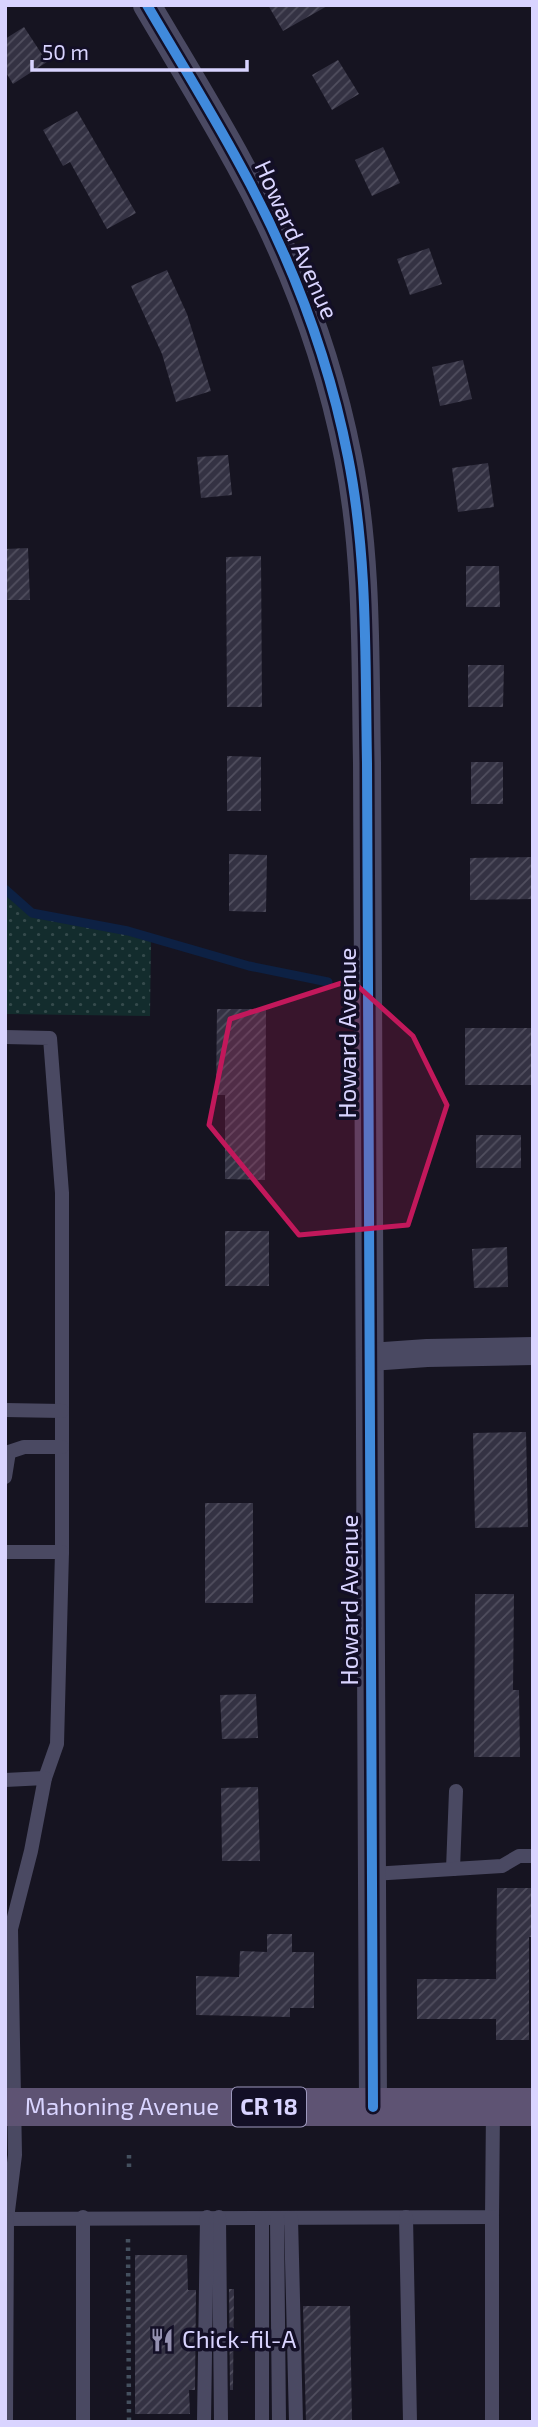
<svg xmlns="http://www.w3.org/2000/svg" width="538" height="2427" viewBox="0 0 538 2427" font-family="'Exo 2',sans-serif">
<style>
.grass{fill:url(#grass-dots)}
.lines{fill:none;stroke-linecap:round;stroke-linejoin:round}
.stream{stroke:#0d2144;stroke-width:9}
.building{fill:url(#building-hatch)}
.path{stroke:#44505f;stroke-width:4.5;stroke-dasharray:3.5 5;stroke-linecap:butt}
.service{stroke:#4a4962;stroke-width:14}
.minor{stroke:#4a4962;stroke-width:28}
.primary{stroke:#5e5373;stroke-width:38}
.cycleway-casing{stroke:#130f26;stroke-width:15}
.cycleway{stroke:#408adc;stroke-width:10}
.marked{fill:#c2185b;fill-opacity:0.2;stroke:#c2185b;stroke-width:5;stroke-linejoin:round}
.labels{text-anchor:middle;stroke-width:7;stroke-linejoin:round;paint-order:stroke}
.shield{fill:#130f26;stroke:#9e99be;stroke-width:2}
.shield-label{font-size:23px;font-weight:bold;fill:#d9d4ff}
.street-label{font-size:24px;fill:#d9d4ff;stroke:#130f26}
.poi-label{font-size:24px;fill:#d9d4ff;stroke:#130f26;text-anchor:start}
</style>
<defs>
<pattern id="grass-dots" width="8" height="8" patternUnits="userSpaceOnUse" patternTransform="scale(1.75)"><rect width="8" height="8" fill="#132c2d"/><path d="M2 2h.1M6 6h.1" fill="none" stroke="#354a4c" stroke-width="1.8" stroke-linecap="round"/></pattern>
<pattern id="building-hatch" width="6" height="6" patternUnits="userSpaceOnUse" patternTransform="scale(1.75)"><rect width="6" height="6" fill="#343243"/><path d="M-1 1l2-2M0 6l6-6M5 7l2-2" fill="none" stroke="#514f5f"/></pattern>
</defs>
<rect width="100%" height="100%" fill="#161421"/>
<!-- grass -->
<polygon class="grass" points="5,889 32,913 128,931 151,938 150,1016 5,1014"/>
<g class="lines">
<!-- stream -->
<polyline class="stream" points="5,889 32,913 128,931 249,966 328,982"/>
</g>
<!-- building -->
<g class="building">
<polygon points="268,5 329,5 283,31"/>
<polygon points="24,27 47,62 13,84 5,71 5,39"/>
<polygon points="338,60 359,94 332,110 312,75"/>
<polygon points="77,111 136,213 107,229 70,162 63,166 43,130"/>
<polygon points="383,147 400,183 372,196 355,160"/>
<polygon points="429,248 442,284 410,295 397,259"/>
<polygon points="167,270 187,314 211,391 176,402 162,354 131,286"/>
<polygon points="463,360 472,399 440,406 432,367"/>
<polygon points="228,455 232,495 201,498 197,457"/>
<polygon points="488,463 494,507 458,512 452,468"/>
<polygon points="28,548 30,600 5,600 5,549"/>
<polygon points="261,556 262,707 227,707 226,557"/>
<polygon points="466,566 499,566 500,607 466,607"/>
<polygon points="468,665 504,665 503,707 468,707"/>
<polygon points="227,756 261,757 261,811 227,811"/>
<rect x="471" y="762" width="32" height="42"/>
<polygon points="229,854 267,855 266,912 229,911"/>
<polygon points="533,857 533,899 470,900 470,858"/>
<polygon points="217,1009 266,1009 265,1180 225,1179 225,1095 216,1095"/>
<rect x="465" y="1028" width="68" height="57"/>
<rect x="476" y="1135" width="45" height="33"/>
<rect x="225" y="1231" width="44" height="55"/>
<polygon points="507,1247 508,1287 474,1288 472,1249"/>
<polygon points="526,1432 528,1527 475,1528 473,1433"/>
<rect x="205" y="1503" width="48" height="100"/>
<polygon points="475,1594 514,1594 513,1690 519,1690 520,1757 474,1757"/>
<polygon points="256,1694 258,1738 222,1739 220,1695"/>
<polygon points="258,1787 260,1861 222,1861 221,1788"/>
<polygon points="497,1888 533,1888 533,1937 529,1937 529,2040 496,2040 496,2019 417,2019 417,1979 496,1979"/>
<polygon points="267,1934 292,1934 292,1952 314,1952 314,2008 290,2008 290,2017 196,2015 196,1976 239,1977 240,1951 267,1952"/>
<polygon points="135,2255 187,2255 188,2290 196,2290 195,2390 189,2390 190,2414 135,2414"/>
<polygon points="229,2289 234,2289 233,2390 230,2390"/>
<polygon points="303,2306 350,2306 352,2422 306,2422"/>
</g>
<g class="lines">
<!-- path -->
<g class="path">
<polyline points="129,2155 129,2171"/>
<polyline points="128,2239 129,2422"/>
</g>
<!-- service -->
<g class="service">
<polyline points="5,1037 50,1038 62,1193 62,1552"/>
<polyline points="5,1410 62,1411"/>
<polyline points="5,1477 9,1452 24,1447 62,1447"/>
<polyline points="5,1552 62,1552 57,1744 45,1778"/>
<polyline points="5,1780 45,1778 31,1851 11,1929 15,2155 7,2219 492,2217 493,2108"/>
<polyline points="453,1869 456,1791"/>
<polyline points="372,1874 502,1866 519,1856 533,1856"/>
<polyline points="219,2217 221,2422"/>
<polyline points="406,2217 410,2422"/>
<polyline points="492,2217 492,2422"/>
<polyline points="262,2218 262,2422"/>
<polyline points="277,2218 279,2422"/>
<polyline points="291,2218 296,2422"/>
<polyline points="6,2422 7,2219"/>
<polyline points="83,2422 83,2217"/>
<polyline points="204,2422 207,2217"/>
</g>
<!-- minor -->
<g class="minor">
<path d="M147 5C178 58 211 111 240 165 290 256 328 355 348 457 368 557 365 661 367 763L373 2107"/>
<polyline points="370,1357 427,1353 533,1351"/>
</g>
<!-- primary -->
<path class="primary" id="s1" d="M5 2107H533"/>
<!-- cycleway casing -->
<g class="cycleway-casing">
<path id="cycleway" d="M147 5C178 58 211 111 240 165 290 256 328 355 348 457 368 557 365 661 367 763L373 2107"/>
</g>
<!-- cycleway -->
<use href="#cycleway" class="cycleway"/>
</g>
<!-- marked area -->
<path class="marked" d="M351 980 413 1036 447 1105 408 1225 299 1235 209 1125 230 1019Z"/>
<!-- icons -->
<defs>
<g id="restaurant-bare" transform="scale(1.89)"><path d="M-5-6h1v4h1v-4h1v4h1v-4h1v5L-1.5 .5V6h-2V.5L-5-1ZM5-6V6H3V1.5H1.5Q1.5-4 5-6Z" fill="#9591b1" stroke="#130f26" stroke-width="2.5" paint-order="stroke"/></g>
</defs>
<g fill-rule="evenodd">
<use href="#restaurant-bare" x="162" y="2340"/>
</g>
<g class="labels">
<!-- shield labels -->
<rect class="shield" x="232" y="2087.5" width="74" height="39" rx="5"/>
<g class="shield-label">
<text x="269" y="2115">CR 18</text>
</g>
<!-- street labels -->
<g class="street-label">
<text transform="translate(296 240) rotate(66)" y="8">Howard Avenue</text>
<text transform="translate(348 1033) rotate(-90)" y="8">Howard Avenue</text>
<text transform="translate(350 1600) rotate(-90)" y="8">Howard Avenue</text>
<text dy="8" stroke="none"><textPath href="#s1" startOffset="117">Mahoning Avenue</textPath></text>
</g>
<!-- poi labels -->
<g class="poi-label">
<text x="182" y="2348">Chick-fil-A</text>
</g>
</g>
<!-- border -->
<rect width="538" height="2427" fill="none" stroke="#d9d4ff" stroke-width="14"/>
<!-- scale -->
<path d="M32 60v10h215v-10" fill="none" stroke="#d9d4ff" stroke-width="3.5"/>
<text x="42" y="60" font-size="21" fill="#d9d4ff" stroke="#130f26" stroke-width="5" paint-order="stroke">50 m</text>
</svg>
